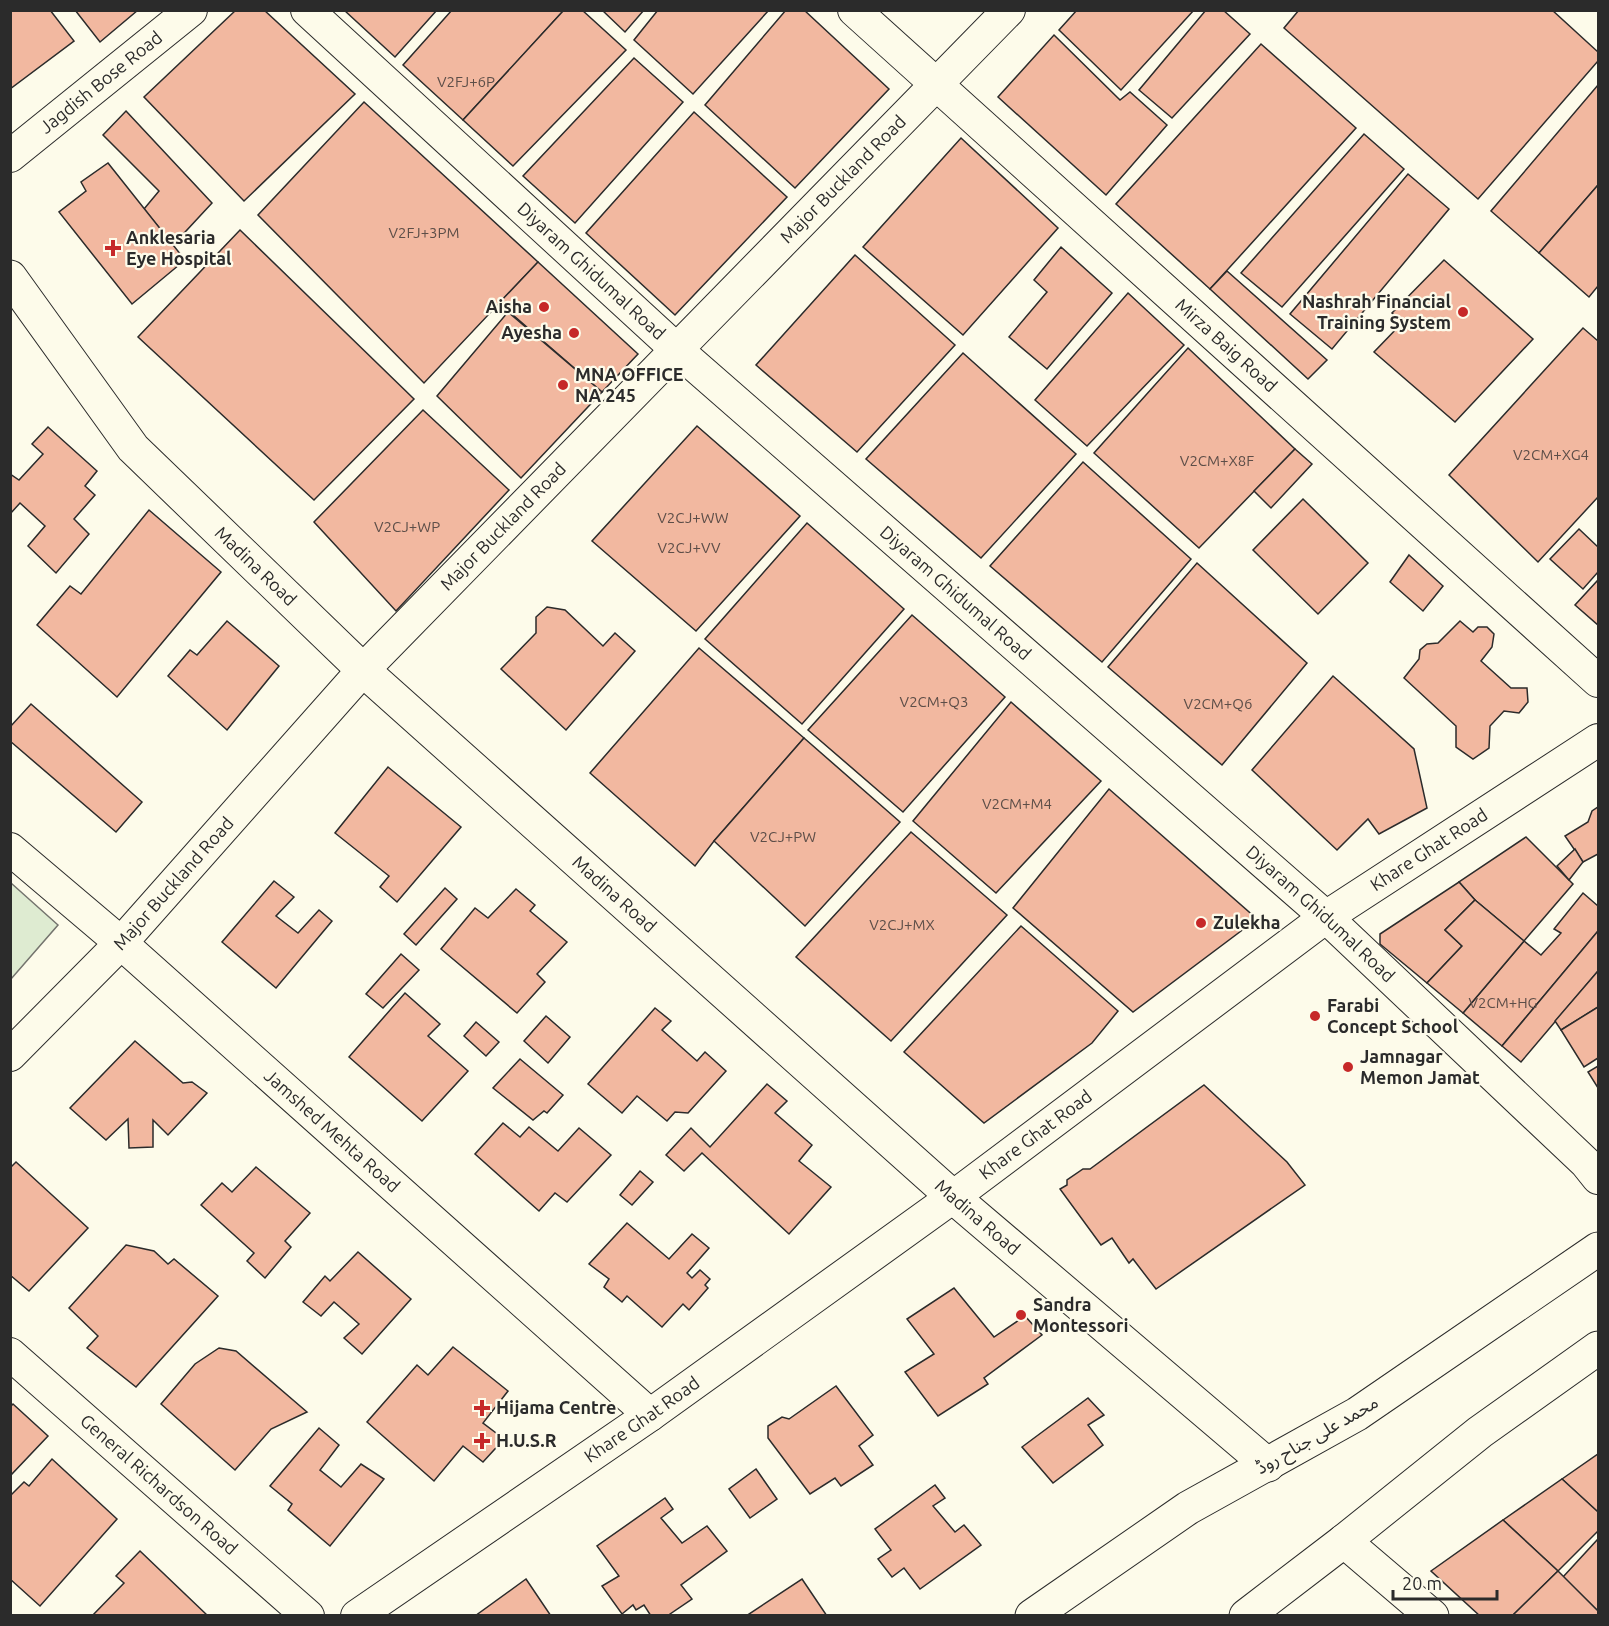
<svg xmlns="http://www.w3.org/2000/svg" width="1609" height="1626" viewBox="0 0 1609 1626" font-family="Ubuntu,'Noto Sans Arabic',sans-serif">
<style>
.green{fill:#deebd1;stroke:#74746e;stroke-width:1.5}
.building{fill:#f2b8a0;stroke:#2b2b2b;stroke-width:1.5}
.lines{fill:none;stroke-linecap:round;stroke-linejoin:round}
.street-casing{stroke:#2b2b2b;stroke-width:34}
.secondary-casing{stroke:#2b2b2b;stroke-width:35}
.highway-casing{stroke:#2b2b2b;stroke-width:35}
.street{stroke:#fdfbea;stroke-width:32}
.secondary{stroke:#fdfbea;stroke-width:33}
.highway{stroke:#fdfbea;stroke-width:33}
.poi-dot{fill:#c62828;stroke:#fdfbea;stroke-width:2}
.labels{text-anchor:middle;stroke-width:4.5;stroke-linejoin:round;paint-order:stroke}
.number-label{font-size:15px;fill:#5d4e48}
.street-label{font-size:18px;fill:#2b2b2b;stroke:#fdfbea}
.poi-label{font-size:18px;font-weight:bold;fill:#2b2b2b;stroke:#fdfbea;text-anchor:start}
</style>
<rect width="100%" height="100%" fill="#fdfbea"/>
<!-- green -->
<polygon class="green" points="11,883 58,925 11,979"/>
<!-- building -->
<g class="building">
<polygon points="10,10 50,10 74,41 10,89"/>
<polygon points="75,10 138,10 100,42"/>
<polygon points="236,10 264,10 355,94 244,201 144,97"/>
<polygon points="344,10 437,10 395,57"/>
<polygon points="452,10 564,10 463,120 403,65"/>
<polygon points="564,10 582,10 626,50 513,166 463,120"/>
<polygon points="602,10 644,10 625,32"/>
<polygon points="658,10 769,10 693,94 634,40"/>
<polygon points="786,10 804,10 889,89 795,188 705,105"/>
<polygon points="1077,10 1194,10 1121,90 1059,30"/>
<polygon points="1206,10 1223,10 1250,34 1172,118 1139,90"/>
<polygon points="1299,10 1552,10 1598,52 1598,61 1478,199 1284,28"/>
<polygon points="1054,35 1120,100 1130,92 1167,125 1106,195 998,97"/>
<polygon points="1261,44 1356,128 1210,289 1116,204"/>
<polygon points="634,58 683,102 575,223 523,176"/>
<polygon points="1598,85 1598,185 1539,253 1491,211"/>
<polygon points="364,102 538,262 424,383 258,215"/>
<polygon points="126,111 212,203 173,245 144,209 159,191 103,135"/>
<polygon points="694,112 787,197 675,315 586,233"/>
<polygon points="1364,134 1404,169 1282,307 1241,273"/>
<polygon points="961,138 1058,228 963,335 863,247"/>
<polygon points="108,163 185,260 132,304 59,212 86,191 81,182"/>
<polygon points="1408,174 1449,209 1332,349 1290,314"/>
<polygon points="1598,185 1598,286 1589,297 1539,253"/>
<polygon points="240,230 414,399 314,500 138,337"/>
<polygon points="1061,247 1112,293 1047,369 1009,337 1047,292 1034,280"/>
<polygon points="855,255 955,345 857,452 756,365"/>
<polygon points="1444,260 1533,339 1455,422 1374,352 1402,323 1392,313"/>
<polygon points="538,262 638,354 602,392 499,303"/>
<polygon points="1227,271 1327,360 1308,379 1210,289"/>
<polygon points="1128,293 1184,345 1087,446 1035,400"/>
<polygon points="508,312 602,392 521,478 437,396"/>
<polygon points="1583,328 1598,341 1598,497 1538,562 1449,475"/>
<polygon points="1188,348 1295,449 1199,548 1094,453"/>
<polygon points="963,353 1076,454 981,558 866,459"/>
<polygon points="423,410 509,490 396,611 314,522"/>
<polygon points="697,426 800,516 696,631 592,541"/>
<polygon points="48,427 97,471 85,486 95,495 74,519 89,534 56,573 28,546 45,526 20,503 10,514 10,474 19,480 43,454 32,444"/>
<polygon points="1295,449 1312,464 1271,508 1254,491"/>
<polygon points="1083,462 1191,559 1102,662 990,566"/>
<polygon points="1303,499 1368,563 1318,614 1253,550"/>
<polygon points="149,510 221,572 117,697 37,625 70,586 81,594"/>
<polygon points="807,523 904,609 802,724 705,639"/>
<polygon points="1579,529 1598,547 1598,572 1583,589 1550,559"/>
<polygon points="1409,555 1443,586 1423,611 1390,582"/>
<polygon points="1197,563 1307,663 1222,765 1108,667"/>
<polygon points="1598,580 1598,625 1575,605"/>
<polygon points="547,607 565,610 603,646 615,633 635,651 566,730 501,669 536,633 536,617"/>
<polygon points="912,615 1005,697 903,812 808,730"/>
<polygon points="227,621 279,666 227,730 168,676 190,650 197,655"/>
<polygon points="1460,621 1473,632 1478,627 1487,627 1494,634 1492,647 1481,661 1511,688 1527,688 1528,702 1519,713 1504,711 1490,726 1489,748 1473,759 1456,747 1456,726 1404,678 1419,659 1420,650 1427,644 1438,643"/>
<polygon points="699,648 804,738 714,841 695,866 590,773"/>
<polygon points="1333,676 1414,749 1427,808 1379,834 1368,819 1337,850 1252,770"/>
<polygon points="1011,702 1101,781 996,893 913,821"/>
<polygon points="31,704 142,802 116,832 10,741 10,727"/>
<polygon points="804,738 900,822 805,926 714,841"/>
<polygon points="388,767 461,827 397,902 380,887 389,876 335,833"/>
<polygon points="1109,789 1257,919 1133,1012 1013,908"/>
<polygon points="1598,807 1598,854 1583,862 1565,836 1588,822 1592,811"/>
<polygon points="911,832 1007,915 891,1041 796,957"/>
<polygon points="1526,837 1573,884 1524,941 1475,900 1459,882"/>
<polygon points="1575,849 1583,862 1569,880 1557,866"/>
<polygon points="274,881 294,897 276,916 298,933 319,910 332,921 276,988 222,942"/>
<polygon points="1459,882 1475,900 1445,930 1462,946 1427,983 1380,944 1380,934"/>
<polygon points="445,888 457,899 416,945 404,934"/>
<polygon points="516,889 535,905 530,911 567,942 537,974 545,982 517,1013 441,949 475,908 488,918"/>
<polygon points="1583,893 1598,906 1598,931 1502,1046 1463,1013 1524,941 1541,955 1561,933 1554,929"/>
<polygon points="1475,900 1524,941 1463,1013 1427,983 1462,946 1445,930"/>
<polygon points="1021,926 1118,1011 1092,1043 984,1123 904,1052"/>
<polygon points="1598,931 1598,971 1521,1062 1502,1046"/>
<polygon points="401,954 419,970 383,1008 366,994"/>
<polygon points="1598,971 1598,1007 1561,1030 1555,1021"/>
<polygon points="405,993 440,1024 428,1036 468,1071 422,1121 349,1057"/>
<polygon points="1598,1007 1598,1058 1584,1067 1561,1030"/>
<polygon points="655,1008 671,1021 662,1030 697,1061 705,1052 726,1071 688,1113 675,1112 667,1121 637,1096 622,1113 588,1084"/>
<polygon points="546,1016 570,1037 548,1063 524,1041"/>
<polygon points="476,1022 499,1042 486,1056 464,1036"/>
<polygon points="135,1041 183,1083 192,1082 207,1093 168,1135 153,1120 153,1147 129,1148 128,1119 106,1140 70,1108"/>
<polygon points="520,1059 563,1095 547,1113 544,1111 533,1120 493,1088"/>
<polygon points="1598,1066 1598,1088 1588,1072"/>
<polygon points="767,1084 787,1101 775,1113 812,1145 799,1161 831,1187 789,1234 702,1153 684,1171 666,1155 691,1128 710,1147"/>
<polygon points="1204,1085 1287,1162 1305,1185 1156,1289 1133,1259 1129,1263 1112,1238 1101,1245 1060,1189 1067,1185 1067,1180 1083,1169 1090,1169"/>
<polygon points="503,1123 520,1137 529,1127 558,1151 579,1128 611,1155 567,1202 555,1193 539,1211 475,1154"/>
<polygon points="16,1162 88,1228 29,1291 10,1275 10,1168"/>
<polygon points="256,1167 310,1213 285,1241 291,1247 265,1278 247,1261 254,1253 201,1205 222,1183 232,1192"/>
<polygon points="640,1171 653,1182 632,1205 620,1195"/>
<polygon points="627,1223 669,1259 692,1234 709,1248 687,1273 692,1278 700,1270 710,1279 705,1285 708,1288 689,1310 683,1304 662,1327 627,1296 622,1302 604,1287 609,1279 589,1264"/>
<polygon points="126,1245 154,1251 168,1264 174,1259 218,1296 136,1387 87,1348 98,1336 69,1308"/>
<polygon points="358,1252 411,1299 362,1354 344,1338 359,1324 334,1302 321,1316 303,1302 325,1276 330,1281"/>
<polygon points="954,1288 994,1337 1025,1316 1042,1335 984,1378 988,1384 938,1416 905,1372 934,1354 907,1319"/>
<polygon points="453,1347 508,1391 483,1423 504,1439 483,1462 463,1446 434,1481 367,1422 417,1365 428,1375"/>
<polygon points="219,1348 236,1351 307,1412 271,1429 235,1470 161,1404 195,1364"/>
<polygon points="836,1386 873,1435 859,1446 873,1465 841,1486 835,1478 810,1494 768,1438 768,1426 782,1417 789,1419"/>
<polygon points="1088,1398 1104,1415 1088,1425 1103,1445 1053,1483 1022,1447"/>
<polygon points="13,1404 48,1436 10,1476 10,1407"/>
<polygon points="319,1428 339,1445 320,1470 341,1487 361,1464 384,1479 330,1546 288,1510 292,1504 270,1486"/>
<polygon points="1598,1454 1598,1512 1562,1479"/>
<polygon points="52,1459 117,1519 40,1606 10,1579 10,1496 24,1482 29,1486"/>
<polygon points="756,1469 777,1499 750,1518 729,1489"/>
<polygon points="1562,1479 1598,1512 1598,1531 1558,1571 1503,1520"/>
<polygon points="935,1485 945,1498 933,1506 955,1532 964,1525 981,1545 920,1589 904,1568 892,1577 878,1559 891,1550 875,1529"/>
<polygon points="665,1498 673,1509 661,1518 682,1543 707,1526 727,1551 681,1585 692,1599 667,1616 651,1616 644,1605 636,1610 633,1605 622,1614 602,1586 619,1576 597,1546"/>
<polygon points="1503,1520 1558,1571 1512,1616 1480,1616 1431,1571"/>
<polygon points="1598,1539 1598,1611 1563,1577"/>
<polygon points="140,1551 208,1616 92,1616 124,1583 116,1576"/>
<polygon points="1558,1571 1598,1611 1598,1616 1512,1616"/>
<polygon points="526,1579 551,1616 475,1616"/>
<polygon points="802,1579 827,1616 746,1616"/>
</g>
<g class="lines">
<!-- street casing -->
<g class="street-casing">
<g id="street">
<path id="s1" d="M307 10 677 350 1326 917 1586 1163 1598 1178"/>
<path id="s2" d="M854 10 1598 681"/>
<path id="s3" d="M10 156 191 10"/>
<path id="s4" d="M10 849 121 943 650 1415"/>
<path id="s5" d="M10 1055 121 943 363 670 1009 10"/>
<path id="s6" d="M10 1354 308 1616"/>
<path id="s7" d="M357 1616 650 1415 953 1197 1326 917 1598 740"/>
</g>
</g>
<!-- secondary casing -->
<g class="secondary-casing">
<g id="secondary">
<path id="s8" d="M10 277 133 448 363 670 953 1197 1268 1465"/>
<polyline points="1344,1541 1432,1616"/>
</g>
</g>
<!-- highway casing -->
<g class="highway-casing">
<g id="highway">
<polyline points="1032,1616 1188,1508 1357,1414 1598,1249"/>
<polyline points="1246,1616 1344,1541 1480,1432 1598,1348"/>
</g>
</g>
<!-- street -->
<use href="#street" class="street"/>
<!-- secondary -->
<use href="#secondary" class="secondary"/>
<!-- highway -->
<use href="#highway" class="highway"/>
</g>
<!-- markers -->
<g class="poi-dot">
<path d="M110 239h6v6h6v6h-6v6h-6v-6h-6v-6h6z"/>
<circle cx="544" cy="307" r="6"/>
<circle cx="1463" cy="312" r="6"/>
<circle cx="574" cy="333" r="6"/>
<circle cx="563" cy="385" r="6"/>
<circle cx="1201" cy="923" r="6"/>
<circle cx="1315" cy="1016" r="6"/>
<circle cx="1348" cy="1067" r="6"/>
<circle cx="1021" cy="1315" r="6"/>
<path d="M479 1399h6v6h6v6h-6v6h-6v-6h-6v-6h6z"/>
<path d="M479 1432h6v6h6v6h-6v6h-6v-6h-6v-6h6z"/>
</g>
<g class="labels">
<!-- number labels -->
<g class="number-label">
<text x="466" y="87">V2FJ+6P</text>
<text x="424" y="238">V2FJ+3PM</text>
<text x="1551" y="460">V2CM+XG4</text>
<text x="1217" y="466">V2CM+X8F</text>
<text x="693" y="523">V2CJ+WW</text>
<text x="407" y="532">V2CJ+WP</text>
<text x="689" y="553">V2CJ+VV</text>
<text x="934" y="707">V2CM+Q3</text>
<text x="1218" y="709">V2CM+Q6</text>
<text x="1017" y="809">V2CM+M4</text>
<text x="783" y="842">V2CJ+PW</text>
<text x="902" y="930">V2CJ+MX</text>
<text x="1503" y="1008">V2CM+HG</text>
</g>
<!-- street labels -->
<g class="street-label">
<text dy="6" stroke="none"><textPath href="#s3" startOffset="117">Jagdish Bose Road</textPath></text>
<text dy="6" stroke="none"><textPath href="#s5" startOffset="1209">Major Buckland Road</textPath></text>
<text dy="6" stroke="none"><textPath href="#s1" startOffset="386">Diyaram Ghidumal Road</textPath></text>
<text dy="6" stroke="none"><textPath href="#s2" startOffset="501">Mirza Baig Road</textPath></text>
<text dy="6" stroke="none"><textPath href="#s5" startOffset="723">Major Buckland Road</textPath></text>
<text dy="6" stroke="none"><textPath href="#s8" startOffset="381">Madina Road</textPath></text>
<text dy="6" stroke="none"><textPath href="#s1" startOffset="872">Diyaram Ghidumal Road</textPath></text>
<text dy="6" stroke="none"><textPath href="#s7" startOffset="1318">Khare Ghat Road</textPath></text>
<text dy="6" stroke="none"><textPath href="#s5" startOffset="237">Major Buckland Road</textPath></text>
<text dy="6" stroke="none"><textPath href="#s8" startOffset="867">Madina Road</textPath></text>
<text dy="6" stroke="none"><textPath href="#s1" startOffset="1358">Diyaram Ghidumal Road</textPath></text>
<text dy="6" stroke="none"><textPath href="#s4" startOffset="428">Jamshed Mehta Road</textPath></text>
<text dy="6" stroke="none"><textPath href="#s7" startOffset="832">Khare Ghat Road</textPath></text>
<text dy="6" stroke="none"><textPath href="#s8" startOffset="1353">Madina Road</textPath></text>
<text dy="6" stroke="none"><textPath href="#s7" startOffset="346">Khare Ghat Road</textPath></text>
<text transform="translate(1317 1435) rotate(-30)" y="6">محمد علی جناح روڈ</text>
<text dy="6" stroke="none"><textPath href="#s6" startOffset="198">General Richardson Road</textPath></text>
</g>
<!-- poi labels -->
<g class="poi-label">
<text x="126" y="244">Anklesaria<tspan x="126" dy="21">Eye Hospital</tspan></text>
<text x="1451" y="308" text-anchor="end">Nashrah Financial<tspan x="1451" dy="21">Training System</tspan></text>
<text x="532" y="313" text-anchor="end">Aisha</text>
<text x="562" y="339" text-anchor="end">Ayesha</text>
<text x="575" y="381">MNA OFFICE<tspan x="575" dy="21">NA 245</tspan></text>
<text x="1213" y="929">Zulekha</text>
<text x="1327" y="1012">Farabi<tspan x="1327" dy="21">Concept School</tspan></text>
<text x="1360" y="1063">Jamnagar<tspan x="1360" dy="21">Memon Jamat</tspan></text>
<text x="1033" y="1311">Sandra<tspan x="1033" dy="21">Montessori</tspan></text>
<text x="496" y="1414">Hijama Centre</text>
<text x="496" y="1447">H.U.S.R</text>
</g>
</g>
<!-- border -->
<rect width="1609" height="1626" fill="none" stroke="#2b2b2b" stroke-width="24"/>
<!-- scale -->
<path d="M1393 1590v9h104v-9" fill="none" stroke="#2b2b2b" stroke-width="3"/>
<text x="1402" y="1590" font-size="18" fill="#2b2b2b" stroke="#fdfbea" stroke-width="4.5" paint-order="stroke">20 m</text>
</svg>
